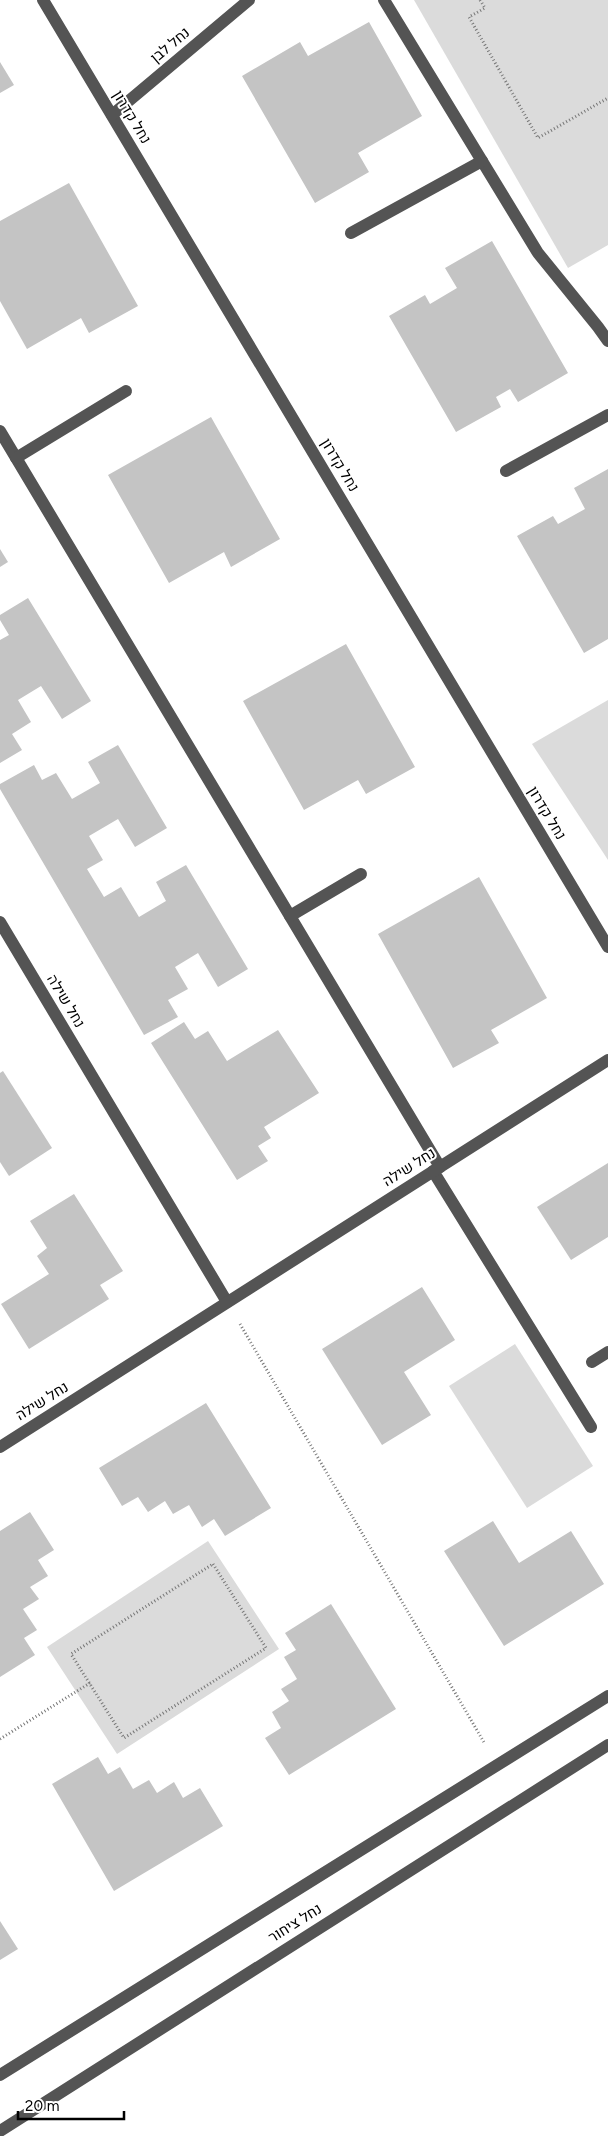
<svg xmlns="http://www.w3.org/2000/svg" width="608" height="2136" viewBox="0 0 608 2136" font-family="Figtree,Heebo,sans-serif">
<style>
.green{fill:#dbdbdb}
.building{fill:#c4c4c4}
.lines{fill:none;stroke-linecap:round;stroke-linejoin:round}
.path{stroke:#767676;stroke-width:3;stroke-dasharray:1 2.5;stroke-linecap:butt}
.minor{stroke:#545454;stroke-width:12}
.labels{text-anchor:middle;stroke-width:4;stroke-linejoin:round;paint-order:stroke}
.street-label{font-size:15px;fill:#000;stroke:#fff}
</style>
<rect width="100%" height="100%" fill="#fff"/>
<!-- green -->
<g class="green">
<polygon points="414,0 608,0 608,245 568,268"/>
<polygon points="608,700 608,860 532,744"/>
<polygon points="515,1344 593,1466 527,1508 449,1386"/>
<polygon points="208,1541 279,1649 117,1754 47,1647"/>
</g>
<!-- building -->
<g class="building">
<polygon points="369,22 422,116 358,153 369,172 315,203 242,76 300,42 308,56"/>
<polygon points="0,62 14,85 0,93"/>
<polygon points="69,183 138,306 89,333 81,318 27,349 0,301 0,221"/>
<polygon points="492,241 568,373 518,402 510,389 496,397 501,407 456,432 389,316 425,295 430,304 457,288 445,268"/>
<polygon points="211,417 280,539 231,567 224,552 169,583 108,475"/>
<polygon points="608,469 608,639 584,653 517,536 553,516 558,524 585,509 574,488"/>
<polygon points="0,549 8,562 0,567"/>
<polygon points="28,598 91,701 62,719 41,686 18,700 31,722 12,734 22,750 0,763 0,640 9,635 0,620 0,615"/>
<polygon points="346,644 415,767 366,794 358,780 304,810 243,701"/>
<polygon points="118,745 167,828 135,847 118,819 89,836 103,860 87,869 104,897 121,887 139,917 166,901 156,882 186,865 248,969 218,987 198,953 175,967 188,989 168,1000 178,1017 144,1035 0,789 0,784 34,765 42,780 56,773 72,799 100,783 88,762"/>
<polygon points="479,877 547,998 491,1030 499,1043 453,1068 378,934"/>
<polygon points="184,1022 195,1039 208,1031 227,1061 278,1030 319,1093 264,1127 271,1138 258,1146 268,1161 237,1180 151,1043"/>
<polygon points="3,1071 52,1148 9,1176 0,1162 0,1073"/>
<polygon points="608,1163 608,1237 571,1260 537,1207"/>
<polygon points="74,1194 123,1271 100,1285 109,1299 29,1349 1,1304 49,1274 37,1256 47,1248 30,1221"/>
<polygon points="422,1287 455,1340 404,1372 431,1415 382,1445 322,1349"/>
<polygon points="206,1403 271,1508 225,1536 214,1519 202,1527 189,1505 173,1514 165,1501 148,1512 138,1497 122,1506 99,1468"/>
<polygon points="30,1512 54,1550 38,1560 48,1576 30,1587 39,1599 23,1609 37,1630 24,1638 35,1655 0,1677 0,1531"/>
<polygon points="493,1521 519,1563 571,1531 604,1584 504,1646 444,1551"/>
<polygon points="331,1604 396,1709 289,1775 265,1738 281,1728 272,1712 289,1701 281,1689 297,1679 284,1657 296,1650 285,1633"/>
<polygon points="98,1757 108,1774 120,1767 133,1789 149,1780 157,1793 174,1782 183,1798 200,1788 223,1826 114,1891 52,1784"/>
<polygon points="0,1921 18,1949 0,1960"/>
</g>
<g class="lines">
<!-- path -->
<g class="path">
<polyline points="480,0 485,8 469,17 538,138 608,98"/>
<polyline points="240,1324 485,1744"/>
<polygon points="213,1564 266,1648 124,1738 71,1654"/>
<polyline points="0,1739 90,1683"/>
</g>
<!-- minor -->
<g class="minor">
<polyline points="43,0 608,947"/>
<polyline points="384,0 538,253 598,327 608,341"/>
<polyline points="112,115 249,0"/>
<polyline points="351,233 482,161"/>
<polyline points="0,431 440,1167"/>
<polyline points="16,458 126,391"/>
<polyline points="506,471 608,415"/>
<polyline points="290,916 361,874"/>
<polyline points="0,922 227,1302"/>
<polyline points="433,1171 591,1427"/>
<polyline points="592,1362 608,1352"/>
<polyline points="0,1447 608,1060"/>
<polyline points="0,2075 608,1696"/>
<polyline points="0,2131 608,1745"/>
</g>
</g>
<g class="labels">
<!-- street labels -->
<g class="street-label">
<text transform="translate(170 45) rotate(-40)" y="5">נחל לבן</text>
<text transform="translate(132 117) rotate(59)" y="5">נחל קדרון</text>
<text transform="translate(340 465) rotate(59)" y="5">נחל קדרון</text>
<text transform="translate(547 813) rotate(59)" y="5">נחל קדרון</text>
<text transform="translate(66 1001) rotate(59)" y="5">נחל שילה</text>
<text transform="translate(409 1167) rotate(-32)" y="5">נחל שילה</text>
<text transform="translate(42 1401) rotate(-32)" y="5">נחל שילה</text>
<text transform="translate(295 1923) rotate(-32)" y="5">נחל ציחור</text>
</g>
</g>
<!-- scale -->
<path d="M18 2111v8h106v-8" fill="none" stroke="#000000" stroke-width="2.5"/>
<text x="25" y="2111" font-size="15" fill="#000000" stroke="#ffffff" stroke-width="4" paint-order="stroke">20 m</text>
</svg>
